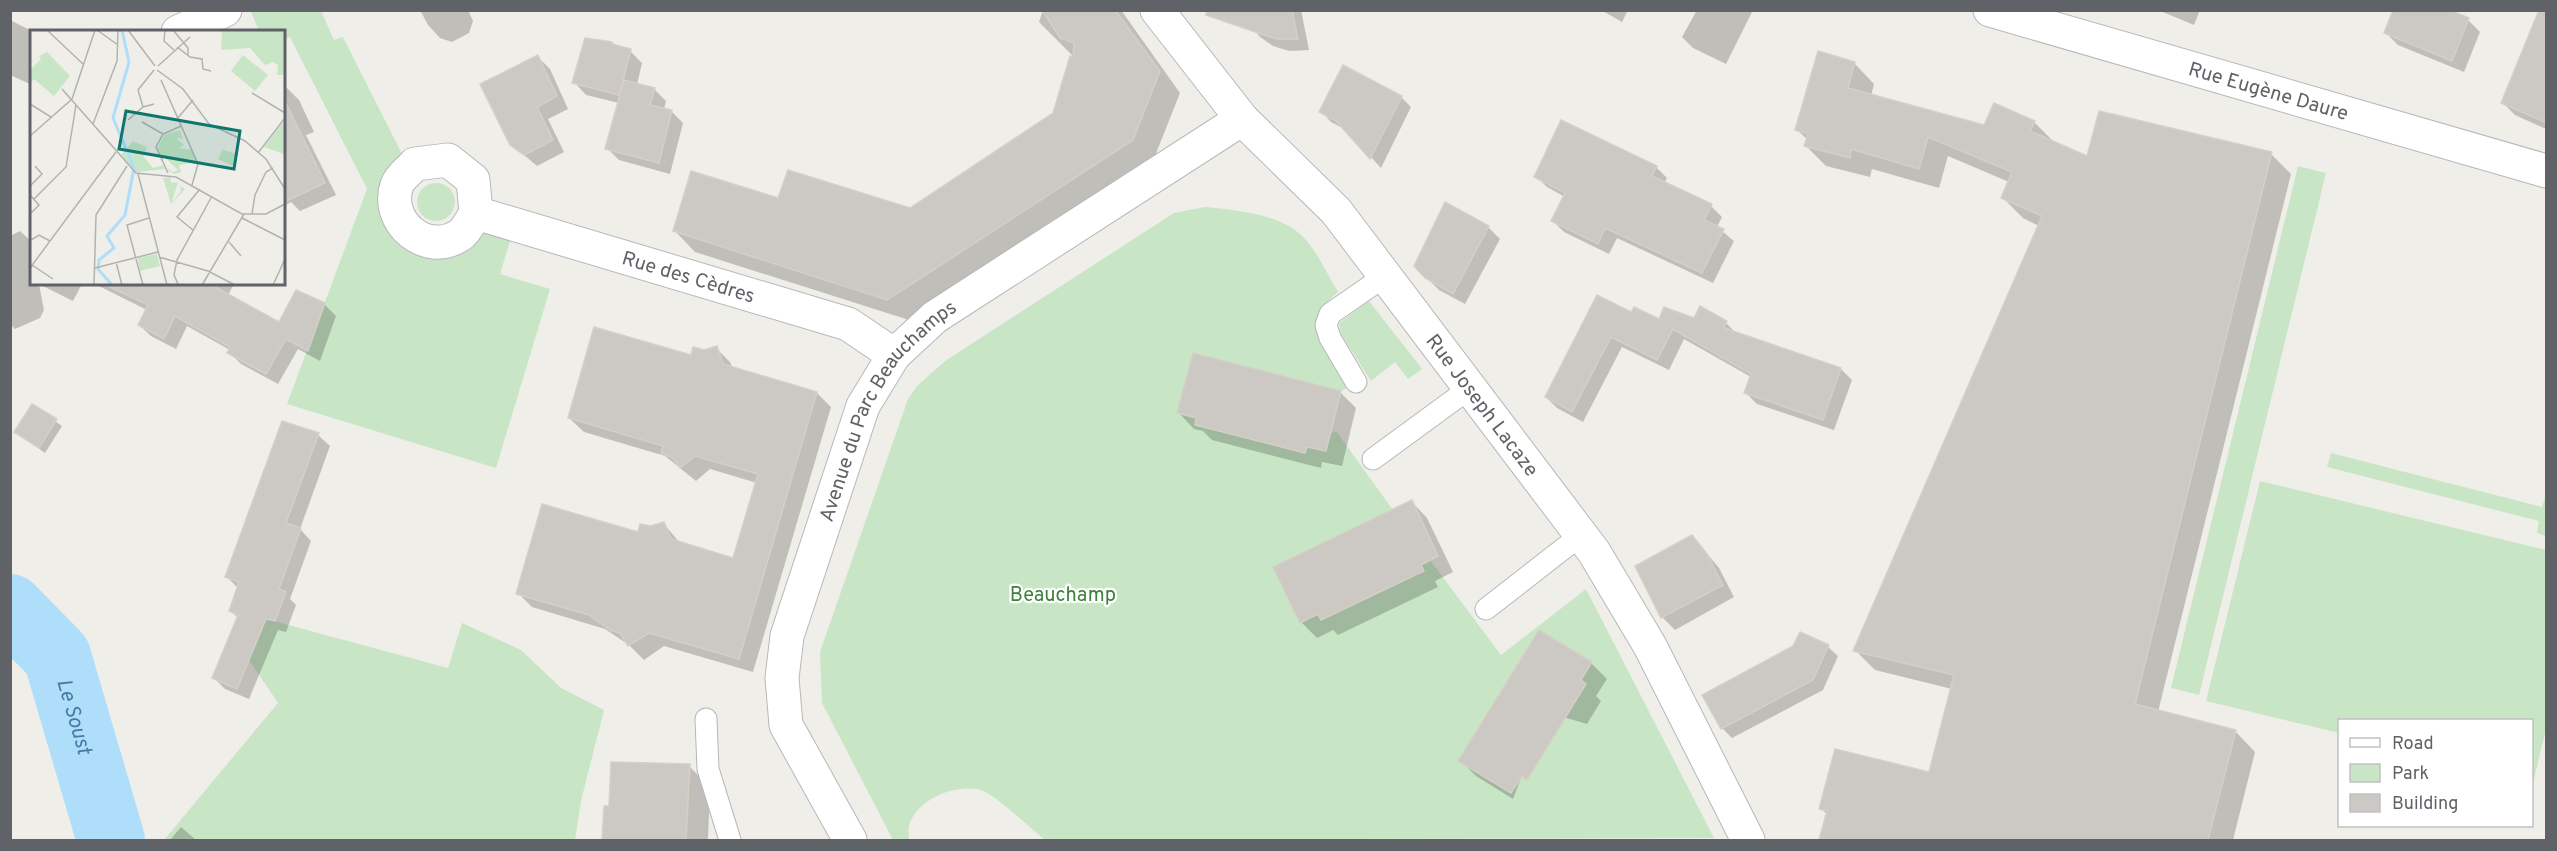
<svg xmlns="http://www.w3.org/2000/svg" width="2557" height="851" viewBox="0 0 2557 851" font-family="Overpass,sans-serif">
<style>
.green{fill:#c8e6c6}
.shadow{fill:#0003}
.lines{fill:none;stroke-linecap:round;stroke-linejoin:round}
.river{stroke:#aedefa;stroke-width:68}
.building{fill:#ccc9c4;stroke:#d5cfc6;stroke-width:1.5}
.service-casing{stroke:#b5b8bb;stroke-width:23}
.minor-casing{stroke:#b5b8bb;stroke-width:35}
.tertiary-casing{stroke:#b5b8bb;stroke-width:35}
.service{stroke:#fff;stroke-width:21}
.minor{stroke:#fff;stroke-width:33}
.tertiary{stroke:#fff;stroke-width:33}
.labels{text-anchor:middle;stroke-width:4.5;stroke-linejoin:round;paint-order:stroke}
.street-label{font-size:20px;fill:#5f6367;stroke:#fff}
.park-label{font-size:20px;fill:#3c823a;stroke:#fff}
.water-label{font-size:21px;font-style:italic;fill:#477aa4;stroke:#fff}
.inset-river{fill:none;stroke:#aedefa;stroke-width:3}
.inset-road{fill:none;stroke:#b2b2b0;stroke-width:1.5}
.view{fill:#0f766e;fill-opacity:0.15;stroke:#0f766e;stroke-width:3}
.inset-edge{fill:none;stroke:#5f6367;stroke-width:3}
</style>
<rect width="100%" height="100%" fill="#f0eee8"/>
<!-- green -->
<g class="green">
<path d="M255 10 321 11 334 40 343 37 403 156 397 241C431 272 453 261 484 232L510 241 500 274 550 289 496 468 287 404 367 189 290 37 284 40V32L259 31 251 12Z"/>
<polygon points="2298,166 2326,173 2199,695 2171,688"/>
<circle cx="436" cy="202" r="19"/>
<path d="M1205 207C1236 210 1284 214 1306 240 1319 255 1328 276 1338 292 1295 326 1327 351 1349 387L1341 391 1193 353 1177 413 1196 418 1195 425 1305 453 1307 447 1326 451 1330 434 1336 431 1393 510 1300 622 1318 614 1321 620 1423 571 1421 565 1430 560 1501 655 1586 589 1714 838 1045 840C1031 829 998 797 983 791 958 782 916 799 909 826 908 830 909 836 909 840H893L822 703 820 652 908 399 917 386 945 361 1174 213Z"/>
<polygon points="1369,301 1422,369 1408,379 1395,362 1371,381 1341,334 1339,323"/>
<polygon points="2331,453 2542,507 2546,494 2546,536 2537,533 2539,521 2327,467"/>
<polygon points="2260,481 2546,550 2546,729 2534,779 2532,779 2532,720 2340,720 2339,733 2206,701"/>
<polygon points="266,619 448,668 462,623 521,650 561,688 604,710 581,801 575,840 164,840 278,703 249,660"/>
</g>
<!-- shadow -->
<g class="shadow">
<polygon points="420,10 468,10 473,21 469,33 452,42 440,38 428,25"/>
<polygon points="1043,10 1121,10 1180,93 1153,161 909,320 695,252 675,231 779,200 910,210 1055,114 1072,55 1039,22"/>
<polygon points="1238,10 1301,10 1309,50 1289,51 1273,46 1260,37"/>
<polygon points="1601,10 1628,10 1622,22"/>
<polygon points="1697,10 1753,10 1726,64 1693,48 1682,37"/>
<polygon points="2158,10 2200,10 2194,25"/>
<polygon points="10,20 34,32 32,32 32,85 10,75"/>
<polygon points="2468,20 2480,32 2464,72 2398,45 2386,33"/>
<polygon points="2546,39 2546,129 2515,115 2503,103"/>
<polygon points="612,43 630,51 642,63 637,85 654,89 666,101 664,109 671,111 683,123 670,174 619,160 607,148 619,103 586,95 574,82"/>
<polygon points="538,57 550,69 568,109 548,119 564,152 537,166 511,144"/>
<polygon points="1854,63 1874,84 1871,96 1985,127 2034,122 2054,142 2088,158 2271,154 2291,174 2158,712 2235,731 2255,752 2233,840 1821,840 1828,815 1820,808 1930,773 1952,689 1875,670 1855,650 2039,226 2023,218 2003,198 2009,182 1948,156 1939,188 1872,169 1870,177 1826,166 1806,146 1808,140 1797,130"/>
<polygon points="287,88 299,100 314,132 306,135 336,195 300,211 291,202 284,206 284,90"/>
<polygon points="1401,97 1411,107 1381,168 1346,130 1331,122 1321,111"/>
<polygon points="1656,167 1667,178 1664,183 1711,206 1722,217 1717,227 1734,241 1713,283 1617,238 1609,254 1564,232 1553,221 1565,197 1547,187 1536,176"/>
<polygon points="1445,204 1488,227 1500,239 1465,304 1439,290 1426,277"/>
<polygon points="20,231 32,242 32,284 82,284 73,301 39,284 44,310 40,318 15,329 10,324 10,236"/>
<polygon points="95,284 234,284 228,295 279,324 324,304 336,316 320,361 298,349 278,384 241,364 229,352 230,350 187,326 176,349 151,336 139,325 147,310"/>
<polygon points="1632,314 1659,321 1695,319 1726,323 1737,334 1841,369 1852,380 1834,430 1757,404 1746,393 1751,377 1684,339 1669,370 1622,347 1583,422 1557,408 1546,397"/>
<polygon points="716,348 730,362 733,369 817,393 831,407 753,672 664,646 644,660 629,645 605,629 532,607 518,593 664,524 680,543 734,560 757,483 710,469 696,481 665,456 584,432 569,418 692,356"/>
<polygon points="1341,393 1356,408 1342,466 1322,462 1321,468 1212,440 1203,431 1194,429 1179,413"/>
<polygon points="33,406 62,426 45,453 16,432"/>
<polygon points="318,435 330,446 300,529 311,541 290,599 296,605 286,632 278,630 249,699 225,689 214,678 238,618 231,611 239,589 226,576"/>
<polygon points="1412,502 1427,518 1453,572 1435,581 1438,587 1338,635 1333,630 1317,638 1301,622"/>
<polygon points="1692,536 1719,568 1734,597 1675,630 1663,618 1637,567"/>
<polygon points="1794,647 1828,647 1838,656 1823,690 1732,738 1722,728"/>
<polygon points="1591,663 1607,679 1596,696 1601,701 1587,724 1546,712 1513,799 1476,776 1460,760"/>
<polygon points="689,766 710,787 708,840 604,840 606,808 611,807"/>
<polygon points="181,827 196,840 170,840"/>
</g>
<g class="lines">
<!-- river -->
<path class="river" id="s1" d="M10 608 57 656 111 840"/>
</g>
<!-- building -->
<g class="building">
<polygon points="1042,10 1115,10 1160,71 1133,140 887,300 673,231 691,171 778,198 788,170 910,208 1053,113 1070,56 1073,57 1074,43 1060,38"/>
<polygon points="1207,10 1292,10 1298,39 1276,39 1206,15"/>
<polygon points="2393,10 2449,10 2469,18 2452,61 2384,33"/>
<polygon points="2539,10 2547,10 2547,123 2501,103"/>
<polygon points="585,38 612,42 612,44 631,49 619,95 572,83"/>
<polygon points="1818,51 1855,62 1848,88 1984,125 1994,103 2035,121 2030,131 2087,156 2099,111 2272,152 2135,704 2236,730 2208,840 1819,840 1827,811 1819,809 1835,749 1929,772 1954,675 1853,651 2042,216 2001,198 2012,172 1928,137 1919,169 1851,149 1850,158 1804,146 1808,134 1795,130"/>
<polygon points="538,55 557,96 537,107 553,140 524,155 510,145 480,84"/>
<polygon points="1343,65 1402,96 1370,159 1336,121 1319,112"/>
<polygon points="624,80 655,88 650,105 672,110 659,163 605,149"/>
<polygon points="284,99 325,183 284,202"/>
<polygon points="1561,120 1657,166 1652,176 1712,204 1704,220 1724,229 1702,273 1605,228 1598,244 1551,221 1565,193 1534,177"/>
<polygon points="1445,202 1489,226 1453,294 1425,278 1414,266"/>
<polygon points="104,284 210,284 279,322 296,290 325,303 308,351 286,339 266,374 227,353 230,347 175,316 164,339 138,325 148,305"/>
<polygon points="1597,295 1631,312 1634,307 1659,319 1664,307 1694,318 1700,306 1727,321 1724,328 1841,368 1823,420 1744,393 1751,374 1673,329 1657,360 1611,337 1572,412 1545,397"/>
<polygon points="594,327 691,355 693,347 704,350 717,346 723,364 817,392 739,659 649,633 628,646 620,633 610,630 589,615 516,594 542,504 638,532 640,524 651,526 664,522 671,539 733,558 758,474 695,456 680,468 672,457 661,454 663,446 568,418"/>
<polygon points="1193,353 1341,391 1326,451 1307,447 1305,453 1195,425 1196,418 1177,413"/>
<polygon points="32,404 57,419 39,448 14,432"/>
<polygon points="282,421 319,433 286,523 301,528 279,589 286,592 275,621 266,619 237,689 212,678 238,615 229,611 239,582 225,577"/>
<polygon points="1412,500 1438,556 1421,565 1424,571 1321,620 1318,614 1300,623 1273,567"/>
<polygon points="1692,535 1707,554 1723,585 1661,618 1635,566"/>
<polygon points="1539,630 1592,662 1581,680 1586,684 1527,780 1522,776 1511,793 1458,761"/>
<polygon points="1800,632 1829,645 1813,680 1721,729 1702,695 1793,646"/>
<polygon points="611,762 690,764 686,840 602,840 604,806 609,806"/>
</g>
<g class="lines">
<!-- service casing -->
<g class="service-casing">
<g id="service">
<polyline points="1356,382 1330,338 1326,325 1330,314 1385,276"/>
<polyline points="1373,459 1470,388"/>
<polyline points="1486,609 1581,535"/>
<polyline points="706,719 708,769 730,840"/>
</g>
</g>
<!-- minor casing -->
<g class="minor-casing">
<g id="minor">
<path id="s2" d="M1157 10 1242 119 1336 211 1594 552 1650 646 1748 840"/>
<polyline points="178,32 225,10"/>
<path d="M448 160 473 180 476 213C472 219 466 231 460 235 426 258 384 221 397 185 400 177 410 170 415 164Z"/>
<path id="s3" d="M476 213 848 324 894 355"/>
<path id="s4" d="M850 840 786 725 782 678 787 636 863 406 894 355 935 317 1242 119"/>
</g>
</g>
<!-- tertiary casing -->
<g class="tertiary-casing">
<g id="tertiary">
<path id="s5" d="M1990 10 2546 171"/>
</g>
</g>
<!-- service -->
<use href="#service" class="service"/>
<!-- minor -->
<use href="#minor" class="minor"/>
<!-- tertiary -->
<use href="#tertiary" class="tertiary"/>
</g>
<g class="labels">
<!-- street labels -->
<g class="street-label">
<text dy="7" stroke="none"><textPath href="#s5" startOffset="290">Rue Eugène Daure</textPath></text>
<text dy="7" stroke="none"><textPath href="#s3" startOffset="222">Rue des Cèdres</textPath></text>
<text dy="7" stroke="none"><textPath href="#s2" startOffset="513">Rue Joseph Lacaze</textPath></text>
<text dy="7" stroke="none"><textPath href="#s4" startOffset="472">Avenue du Parc Beauchamps</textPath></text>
</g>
<!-- park labels -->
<g class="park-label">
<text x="1063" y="601">Beauchamp</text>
</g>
<!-- water labels -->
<g class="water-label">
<text dy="7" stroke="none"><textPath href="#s1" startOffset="130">Le Soust</textPath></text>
</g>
</g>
<!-- overview -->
<g transform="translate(30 30)">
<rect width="255" height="255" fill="#f0eee8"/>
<path d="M192 0H254L255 45H247L248 35 243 32 235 35 220 18 191 20ZM17 22 40 46 24 66 4 49 0 54V40L11 29 9 26ZM213 25 238 45 225 61 201 41ZM252 94 255 95 254 124 234 117ZM150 100 153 109 146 108 154 115 149 118 162 120 166 132 149 135 151 142 145 144 139 141 138 138 143 142 148 140 131 124 137 136 127 119 134 105ZM199 107 193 120 208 124 203 136 188 129ZM103 111 117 117 114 127 123 138 133 135 135 139 106 142 91 125ZM140 147 141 153 148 152 142 172 151 161 150 156 155 159 141 174 133 148ZM127 224 130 236 110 241 108 228Z" fill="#c8e6c6"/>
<path class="inset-river" d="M82 255 68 239 69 230 84 218 77 206 95 185 104 138 83 88 99 32 92 0"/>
<path class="inset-road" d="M17 0 54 35M67 0 88 15M98 0 125 36M135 0 134 11 144 20M143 0 158 18V26M147 17 160 27 172 29 173 39 181 41M128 36 160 7M127 40 153 59 179 94 215 111 236 129 255 159M131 50 168 134 162 155M32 59 106 143 146 147 212 184H236L255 174M222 63 255 83M0 74 21 87M113 77 108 60 124 40M147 89 163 70M98 90 113 77 124 74M63 94 87 31 88 0M116 94 112 92 133 104M0 106 42 69 65 0M228 123 255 88M138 143 126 117 133 104 151 96M108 144 137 255M0 156 12 144 5 136M0 165 9 175 0 184M4 169 36 137 46 75M222 184 225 165 236 142 243 138M212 188 255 210M163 200 147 187 170 159M1 210 9 205 20 211M199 212 211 226M129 227 178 241 205 255M86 232 92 255M2 235 23 249M0 238 86 122M65 238 128 222M148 254 144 245 147 230 182 166M64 255 66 185 97 136M113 255 97 195 119 188M172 255 214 184M243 255 255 229"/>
<path class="view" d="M96 81 210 101 204 139 89 119Z"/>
<rect width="255" height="255" class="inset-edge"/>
</g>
<!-- border -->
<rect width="2557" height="851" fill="none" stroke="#5f6367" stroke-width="24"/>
<!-- legend -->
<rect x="2338" y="719" width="195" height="108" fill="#ffffff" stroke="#bfc1c2" stroke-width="1.5"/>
<rect x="2350" y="738" width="30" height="9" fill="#ffffff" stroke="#bfc1c2" stroke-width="1.5"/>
<text x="2392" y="749" font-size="18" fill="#5f6367">Road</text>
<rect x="2350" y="764" width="30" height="18" fill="#c8e6c6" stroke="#bfc1c2" stroke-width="1.5"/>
<text x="2392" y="779" font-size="18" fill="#5f6367">Park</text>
<rect x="2350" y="794" width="30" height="18" fill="#ccc9c4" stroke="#bfc1c2" stroke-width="1.5"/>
<text x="2392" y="809" font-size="18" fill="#5f6367">Building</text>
</svg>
